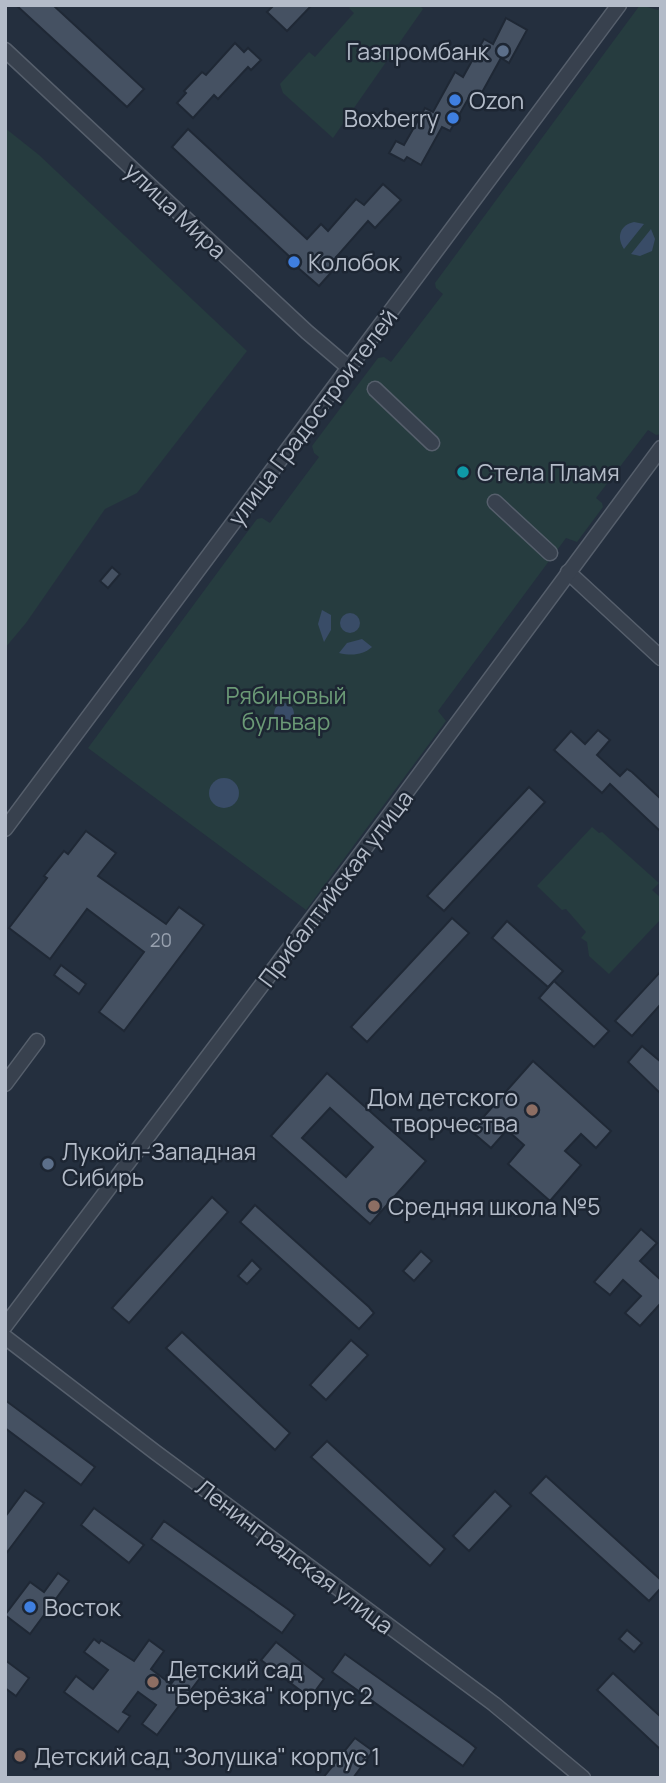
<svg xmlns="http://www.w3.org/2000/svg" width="666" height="1783" viewBox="0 0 666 1783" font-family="Manrope,sans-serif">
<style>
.green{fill:#263c3f}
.water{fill:#394c67}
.building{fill:#455162;stroke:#1f2835;stroke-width:2;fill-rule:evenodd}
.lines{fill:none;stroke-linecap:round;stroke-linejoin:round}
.minor-casing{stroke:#565f6c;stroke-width:17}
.minor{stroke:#38414e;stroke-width:14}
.service-dot{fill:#5c6f8a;stroke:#1d2633;stroke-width:2.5}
.shop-dot{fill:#3f7fe0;stroke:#1d2633;stroke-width:2.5}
.culture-dot{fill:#0f9aa8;stroke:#1d2633;stroke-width:2.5}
.education-dot{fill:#8d6e63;stroke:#1d2633;stroke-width:2.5}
.labels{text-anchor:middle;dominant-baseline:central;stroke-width:5;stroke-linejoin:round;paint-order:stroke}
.number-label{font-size:19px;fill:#98a1af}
.poi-label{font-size:23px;fill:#b4bcc9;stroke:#1d2633;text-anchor:start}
.street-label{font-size:23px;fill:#b4bcc9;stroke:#1d2633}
.park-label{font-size:23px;fill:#6b9a76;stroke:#1d2633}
</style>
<rect width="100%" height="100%" fill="#242f3e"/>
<g class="green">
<path d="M352,5H419L423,9L333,138L283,93L280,84L309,52L315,57L354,13L349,8Z"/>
<path d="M640,5L658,10L661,6V434L656,435L648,430L596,498L602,503L603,507L577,542L566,538L438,711L446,721L306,910L88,748L257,519L262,518L270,523L319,457L314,453L312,446L378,358L384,357L391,362L443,294L436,288L435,283Z"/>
<path d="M5,128L39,155L247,351L137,493L105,509L26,623L5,648Z"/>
<path d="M592,827L599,833L602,832L659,883L652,890L661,898V919L609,974L589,956L587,942L581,938L586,932L566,909L562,910L537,886Z"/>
</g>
<g class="water">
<path d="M634,222L644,224L624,249C616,237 620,225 634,222Z"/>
<path d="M651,229L655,239L652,251L640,256L631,254Z"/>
<path d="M322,610L331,615V630L324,642L318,624Z"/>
<circle cx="350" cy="623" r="10"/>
<path d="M362,639L372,647C363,655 352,656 339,653L347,643Z"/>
<circle cx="284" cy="713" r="10"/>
<circle cx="224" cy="793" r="15"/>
</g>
<g class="building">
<path d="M16,5H53L144,89L127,107Z"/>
<path d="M274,5H312L287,31L267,12Z"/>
<path d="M506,18L527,30L509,63L501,58L480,96L472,92L450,131L442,127L421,165L407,157L404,161L389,153L396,141L404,145L425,108L433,112L455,72L463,77L484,39L493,44Z"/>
<path d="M235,43L244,52L248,48L261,60L251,70L248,67L218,99L214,95L193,118L177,103L186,93L184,91L202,72L206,75Z"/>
<path d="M188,129L307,239L321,224L328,231L356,199L364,205L383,184L401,200L375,228L368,221L331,263L336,267L319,286L289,260L291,258L172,147Z"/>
<path d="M112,567L120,574L108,588L100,581Z"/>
<path d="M598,730L610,740L597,755L620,776L627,769L632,772L661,799V832L610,784L602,793L554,750L571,731L585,744Z"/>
<path d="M529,787L545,802L444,911L427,896Z"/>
<path d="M86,831L116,853L98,876L166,924L179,907L204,925L124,1031L99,1012L144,952L87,909L50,959L9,928L47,878L44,876L64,851L68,854Z"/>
<path d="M452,918L469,933L367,1042L351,1027Z"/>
<path d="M507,921L563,971L548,987L492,938Z"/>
<path d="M61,965L86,984L79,994L54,975Z"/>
<path d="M661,971V1004L632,1036L615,1021Z"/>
<path d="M554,981L609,1031L594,1047L539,998Z"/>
<path d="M642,1046L661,1062V1094L628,1062Z"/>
<path d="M533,1061L611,1131L596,1148L581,1134L565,1151L581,1165L550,1201L508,1164L524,1145L507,1130L491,1148L471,1131Z"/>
<path d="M327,1073L426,1161L370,1224L271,1136ZM330,1108L373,1147L346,1177L302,1138Z"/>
<path d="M212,1197L228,1212L129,1323L112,1308Z"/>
<path d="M255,1205L369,1307L374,1313L359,1329L240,1222Z"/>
<path d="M641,1229L657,1243L640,1261L661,1280V1303L640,1326L625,1313L641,1296L623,1280L610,1295L594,1282Z"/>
<path d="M421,1251L432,1261L414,1281L403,1271Z"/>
<path d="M252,1260L261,1269L247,1284L238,1276Z"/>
<path d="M182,1332L290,1433L275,1450L166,1348Z"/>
<path d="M351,1340L368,1355L326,1400L310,1385Z"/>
<path d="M5,1400L95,1467L81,1485L5,1428Z"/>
<path d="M327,1441L445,1549L430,1566L311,1457Z"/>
<path d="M546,1476L661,1580V1588L649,1601L530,1493Z"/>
<path d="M25,1490L44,1503L5,1555V1517Z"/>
<path d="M495,1491L511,1506L469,1551L453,1536Z"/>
<path d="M94,1508L144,1545L129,1563L81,1525Z"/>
<path d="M164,1521L289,1610L295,1615L282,1633L151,1539Z"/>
<path d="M58,1573L69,1581L30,1634L5,1615L30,1582L44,1592Z"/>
<path d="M627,1630L642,1643L634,1652L619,1639Z"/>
<path d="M94,1639L99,1643L101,1640L134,1661L149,1640L164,1651L151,1669L171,1684L184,1666L200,1678L157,1735L142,1724L156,1705L138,1692L123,1712L130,1716L118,1732L64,1692L76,1676L93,1689L108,1670L84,1652Z"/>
<path d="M276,1642L324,1679L310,1698L261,1660Z"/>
<path d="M345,1654L470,1743L476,1748L463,1766L332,1672Z"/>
<path d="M5,1660L29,1678L16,1696L5,1688Z"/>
<path d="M613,1673L661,1717V1750L597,1690Z"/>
<path d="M355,1738L373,1751L353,1778H323Z"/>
</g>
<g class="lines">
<defs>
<g id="minor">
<path d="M5,50L307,332L348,367"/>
<path d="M375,389L432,443"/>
<path d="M495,502L550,553"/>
<path d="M568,572L661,658"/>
<path d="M5,829L619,5"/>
<path d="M5,1084L37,1041"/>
<path d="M5,1326L365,848L661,448"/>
<path d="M5,1337L155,1452L494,1704L583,1778"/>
</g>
</defs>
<use href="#minor" class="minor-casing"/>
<use href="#minor" class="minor"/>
</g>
<g class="service-dot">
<circle cx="503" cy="51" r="7"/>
<circle cx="48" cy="1164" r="7"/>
</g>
<g class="shop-dot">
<circle cx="455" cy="100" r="7"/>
<circle cx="453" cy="118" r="7"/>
<circle cx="294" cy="262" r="7"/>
<circle cx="30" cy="1607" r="7"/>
</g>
<circle class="culture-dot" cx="463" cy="472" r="7"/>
<g class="education-dot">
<circle cx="532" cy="1110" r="7"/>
<circle cx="374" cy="1206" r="7"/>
<circle cx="153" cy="1682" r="7"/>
<circle cx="20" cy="1756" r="7"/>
</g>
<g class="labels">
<g class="number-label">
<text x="161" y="940">20</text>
</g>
<g class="poi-label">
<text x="489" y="51" text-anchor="end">Газпромбанк</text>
<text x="469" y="100">Ozon</text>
<text x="439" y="118" text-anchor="end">Boxberry</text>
<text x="308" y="262">Колобок</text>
<text x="477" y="472">Стела Пламя</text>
<text x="518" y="1097" text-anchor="end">Дом детского<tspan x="518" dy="26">творчества</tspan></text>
<text x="62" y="1151">Лукойл-Западная<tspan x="62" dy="26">Сибирь</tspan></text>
<text x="388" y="1206">Средняя школа №5</text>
<text x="44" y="1607">Восток</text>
<text x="167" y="1669">Детский сад<tspan x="167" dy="26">"Берёзка" корпус 2</tspan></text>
<text x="34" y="1756">Детский сад "Золушка" корпус 1</text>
</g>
<g class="street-label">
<text transform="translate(176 210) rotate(43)">улица Мира</text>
<text transform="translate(312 417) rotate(-53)">улица Градостроителей</text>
<text transform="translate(335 888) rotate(-53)">Прибалтийская улица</text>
<text transform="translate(295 1556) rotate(37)">Ленинградская улица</text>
</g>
<g class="park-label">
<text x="286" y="695">Рябиновый<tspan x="286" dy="26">бульвар</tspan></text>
</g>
</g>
<rect width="666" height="1783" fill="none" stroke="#b4bcc9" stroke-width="14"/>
</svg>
